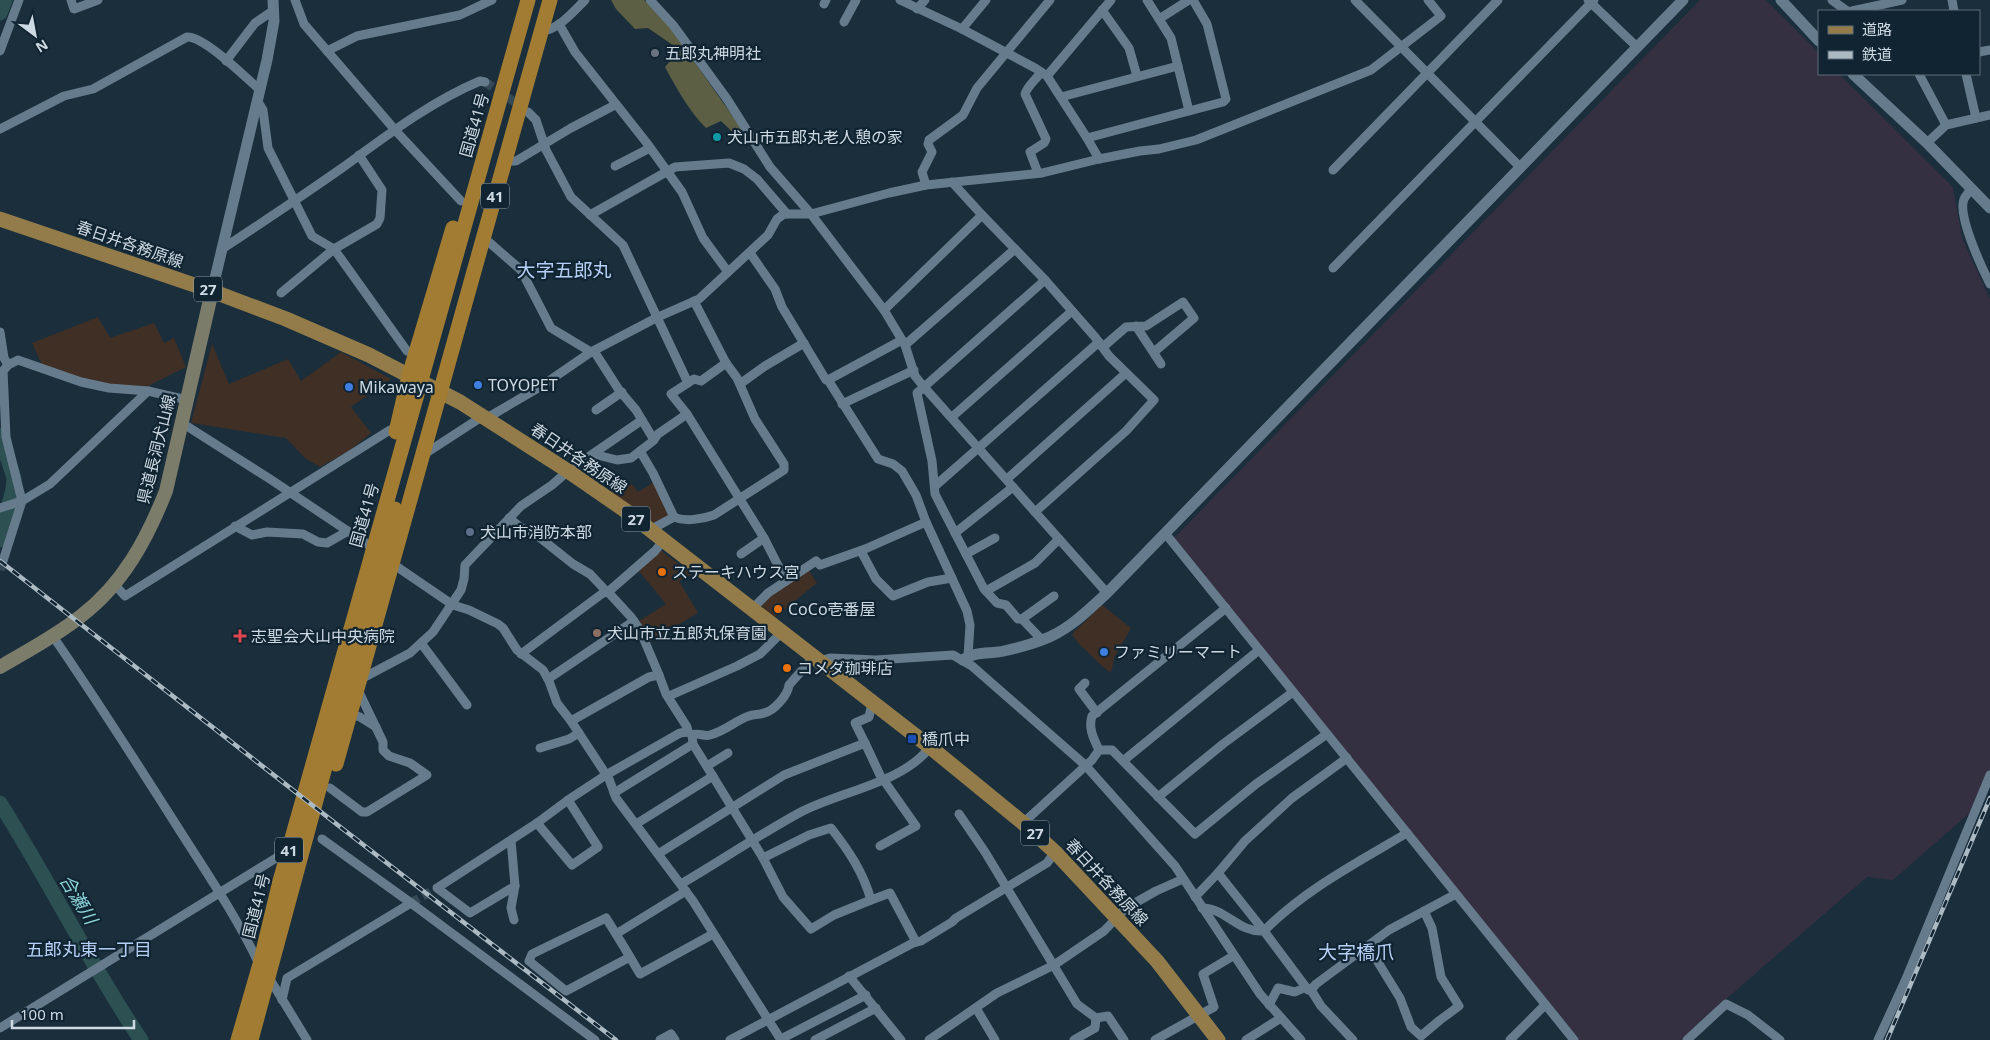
<svg xmlns="http://www.w3.org/2000/svg" width="1990" height="1040" viewBox="0 0 1990 1040" font-family="'Noto Sans','Noto Sans JP',sans-serif">
<style>
.commercial{fill:#402f25}
.industrial{fill:#343041}
.forest{fill:#5c5f43}
.lines{fill:none;stroke-linecap:round;stroke-linejoin:round}
.river{stroke:#2d5153;stroke-width:15}
.minor-tunnel{stroke:#354855;stroke-width:9;stroke-dasharray:9 4.5;stroke-linecap:butt}
.minor{stroke:#667c8d;stroke-width:9}
.tertiary{stroke:#667c8d;stroke-width:11}
.secondary{stroke:#7c7c6b;stroke-width:14}
.primary{stroke:#937c49;stroke-width:15}
.trunk{stroke:#a27c32;stroke-width:15}
.rail-casing{stroke:#acbac4;stroke-width:4.5}
.rail{stroke:#112432;stroke-width:2.5;stroke-dasharray:8;stroke-linecap:butt}
.worship-dot{fill:#6b7280;stroke:#112432;stroke-width:2}
.culture-dot{fill:#0f9aa8;stroke:#112432;stroke-width:2}
.shop-dot{fill:#3f7fe0;stroke:#112432;stroke-width:2}
.service-dot{fill:#5c6f8a;stroke:#112432;stroke-width:2}
.food-dot{fill:#e8710a;stroke:#112432;stroke-width:2}
.education-dot{fill:#8d6e63;stroke:#112432;stroke-width:2}
.health-dot{fill:#e0444e;stroke:#112432;stroke-width:2}
.transit-dot{fill:#1a4fb4;stroke:#112432;stroke-width:2}
.labels{text-anchor:middle;dominant-baseline:central;stroke-width:4.5;stroke-linejoin:round;paint-order:stroke}
.shield{fill:#112432;stroke:#95a3ae;stroke-width:1}
.shield-label{font-size:15px;font-weight:bold;fill:#cedae3}
.poi-label{font-size:16px;fill:#cedae3;stroke:#112432;text-anchor:start}
.street-label{font-size:16px;fill:#cedae3;stroke:#112432}
.water-label{font-size:18px;font-style:italic;fill:#8dd6da;stroke:#112432}
.neighbourhood-label{font-size:18px;fill:#b6cff5;stroke:#112432}
.quarter-label{font-size:19px;fill:#b6cff5;stroke:#112432}
</style>
<rect width="100%" height="100%" fill="#1a2e3c"/>
<g class="commercial">
<path d="M98,317L110,338L154,323L164,343L174,338L186,367L146,387L110,385L44,369L32,343Z"/>
<path d="M212,344L229,384L288,359L301,381L341,352L391,379L351,407L371,433L349,451L320,467L306,459L286,438L191,423Z"/>
<path d="M654,482L670,515L659,522L651,523L611,491L632,484L638,492Z"/>
<path d="M660,550L692,574L679,581L698,613L651,641L639,621L666,604L638,570Z"/>
<path d="M808,569L817,583L775,617L759,604Z"/>
<path d="M1102,605L1131,628L1114,658L1111,673L1102,666L1078,643L1072,634Z"/>
</g>
<path class="industrial" d="M1700,0H1766L1819,53V74H1839L1953,187L1962,238L1990,299V771L1972,811L1893,880L1867,877L1725,1000L1682,1040H1578L1174,538Z"/>
<path class="forest" d="M611,0H644L669,26L741,128L740,139L721,121L706,128C689,111 677,89 665,67L680,50L648,28L635,29L616,9Z"/>
<g class="lines">
<g class="river">
<path d="M0,13L5,0"/>
<path d="M0,435L14,478L13,489L0,540"/>
<path d="M0,803C49,881 90,964 141,1040"/>
</g>
<g class="minor-tunnel">
<path d="M485,82L522,107"/>
<path d="M0,570L3,561"/>
<path d="M411,903L437,888"/>
</g>
<g class="minor">
<path d="M71,0L74,9L98,0"/>
<path d="M295,0L304,24L395,130L461,201"/>
<path d="M650,0L673,25L727,99L770,167L811,214L884,310L905,345L915,376L924,387L917,393L932,461L935,494L955,533L1013,487"/>
<path d="M900,0L962,29L1035,68L1047,76L1087,138L1223,102L1226,99L1207,24L1193,0"/>
<path d="M1147,0L1171,38L1189,111"/>
<path d="M1355,0L1520,167"/>
<path d="M1588,0L1637,47"/>
<path d="M1832,0L1847,11"/>
<path d="M1952,0L1954,11"/>
<path d="M824,4L826,0"/>
<path d="M917,9L925,0"/>
<path d="M1102,10L1129,48L1137,76"/>
<path d="M1852,11L1902,0"/>
<path d="M1159,19L1189,0"/>
<path d="M844,22L856,0"/>
<path d="M559,24L575,52L646,142L682,192L703,238L728,272"/>
<path d="M962,29L986,0"/>
<path d="M542,31C558,30 574,11 585,0"/>
<path d="M0,51L19,0"/>
<path d="M327,51L357,36L460,15L492,0"/>
<path d="M1979,52L1990,50"/>
<path d="M226,61L255,23L274,10"/>
<path d="M1919,74L1946,125"/>
<path d="M1966,74L1976,118"/>
<path d="M1047,76L1111,0"/>
<path d="M1061,97L1178,66"/>
<path d="M257,100L263,110L268,148L312,236L334,249L407,351"/>
<path d="M528,112L536,120L546,150L571,197L623,245L688,383"/>
<path d="M0,129L64,96L93,89L187,37C204,36 246,78 260,90"/>
<path d="M1087,138L1099,159"/>
<path d="M1927,143L1946,125L1990,115"/>
<path d="M505,161H516L571,128L615,105"/>
<path d="M615,166L650,148"/>
<path d="M1333,170L1498,0"/>
<path d="M1038,173L1030,152L1044,143L1046,139L1025,94C1028,85 1036,80 1041,72"/>
<path d="M952,182L982,215"/>
<path d="M926,185L922,172L932,152L928,144L929,140L963,115L977,88L1050,0"/>
<path d="M1971,189C1969,192 1966,195 1964,199C1957,215 1982,268 1990,284"/>
<path d="M590,215L675,167L729,163L744,169L757,179L787,214"/>
<path d="M483,237L521,270L551,328L591,352"/>
<path d="M222,249C263,222 302,196 342,168C386,136 430,102 480,81L485,82"/>
<path d="M750,253L775,289L782,307L826,380H828L878,459L893,464L902,471L916,495L926,522L967,611L970,625L968,656"/>
<path d="M1333,268L1594,0"/>
<path d="M1045,280L924,387L1107,593"/>
<path d="M281,293L334,249L377,224L380,218L382,190L359,155"/>
<path d="M884,310L982,215L1045,280L1095,337L1109,356L1154,400L1126,431L1035,512"/>
<path d="M1136,326L1161,364"/>
<path d="M0,332L4,358L8,365"/>
<path d="M905,345L1015,249"/>
<path d="M1103,347L1126,327L1146,326L1183,302L1194,318L1154,352"/>
<path d="M594,351L619,390L636,410L654,440"/>
<path d="M726,363L701,381L694,379L671,394L687,414L764,538L786,581"/>
<path d="M828,380L902,340"/>
<path d="M740,384L765,366L804,343"/>
<path d="M842,404L914,370"/>
<path d="M596,410L622,392"/>
<path d="M952,417L1072,311"/>
<path d="M487,418L543,385L591,352L658,317L699,299L768,235L777,219L784,214H811L889,193L926,185L1042,173L1099,159L1140,151L1159,149L1196,140L1371,70L1441,16L1428,0"/>
<path d="M182,423L270,479L376,550"/>
<path d="M640,451L653,473L674,517"/>
<path d="M593,454L617,460L631,458L653,441L658,434L687,414"/>
<path d="M423,455L483,416"/>
<path d="M1007,479L1126,373"/>
<path d="M935,486L1099,342"/>
<path d="M0,508L22,501L50,484L148,391"/>
<path d="M509,518L520,527L539,537L573,564L590,574L607,592"/>
<path d="M235,526L252,535L267,532L303,534L318,542L327,543L348,531"/>
<path d="M650,530L674,517C685,522 703,519 714,515L784,470V464L755,419L737,378L726,363L694,301"/>
<path d="M955,533L984,589L997,603L1006,605L1018,619H1022L1042,640"/>
<path d="M1165,533L1574,1040"/>
<path d="M861,551L876,579L893,596L928,582L952,578"/>
<path d="M741,554L764,538"/>
<path d="M966,554L995,538"/>
<path d="M3,561L22,501L6,437L3,371L8,365L18,360L81,382L109,388L148,391L187,400"/>
<path d="M390,562L453,605L469,610L498,624L503,628L517,650L543,670L549,681L557,703L571,721L609,779L616,798L693,901L781,1040"/>
<path d="M115,585L125,596L390,430H397"/>
<path d="M986,591L1035,563L1059,539"/>
<path d="M751,610L768,593L816,561L820,565L865,549L926,522"/>
<path d="M1022,619L1054,596"/>
<path d="M52,635C95,697 135,760 175,823C204,869 236,915 259,964"/>
<path d="M421,643L467,705"/>
<path d="M521,654L603,593L608,592"/>
<path d="M818,661L830,658L876,660L953,655L972,666L1085,765L1175,866L1260,994L1301,1040"/>
<path d="M659,675L640,630L631,617L608,592L655,551L663,541"/>
<path d="M361,679L410,653L433,632L461,590L464,579L465,565L521,506L552,485L568,471L642,420"/>
<path d="M548,679L634,621"/>
<path d="M1085,683L1079,689L1097,713"/>
<path d="M669,696L737,666L760,654L781,633"/>
<path d="M351,714L360,717L376,727"/>
<path d="M571,721L649,677L659,675L666,694L687,727L688,732"/>
<path d="M692,735C698,732 704,737 710,735C726,731 736,720 749,716C753,714 759,715 764,713C774,711 788,695 789,685L813,658"/>
<path d="M865,743L855,723L869,717L872,703"/>
<path d="M540,748L569,739L579,733"/>
<path d="M1099,750H1112L1195,834L1256,784L1327,734"/>
<path d="M1099,750C1094,739 1088,729 1092,716L1226,608"/>
<path d="M1123,761L1259,650"/>
<path d="M707,766L728,753"/>
<path d="M330,788L362,812H367L427,775L410,763L389,756L383,750V742L358,690"/>
<path d="M614,793L693,744"/>
<path d="M1158,797L1223,744L1293,692"/>
<path d="M959,814L985,852L1077,1004L1096,1018L1108,1016L1124,1040"/>
<path d="M537,823L572,865L598,847L568,800"/>
<path d="M1023,823L1092,760L1099,750"/>
<path d="M636,824L713,776"/>
<path d="M322,839L411,903L595,1040"/>
<path d="M511,840L515,886L470,913L437,888L537,823L568,800L606,775L680,733L688,732L692,735L693,744L763,858L783,897L811,929L834,915L871,900"/>
<path d="M658,854L784,775L865,743L880,775L916,826L880,846"/>
<path d="M763,858L809,835L831,828C849,851 863,872 871,900L890,893L916,942"/>
<path d="M1218,873L1245,841L1292,798L1347,758"/>
<path d="M681,884C720,861 759,835 799,813C837,792 904,783 930,747"/>
<path d="M1195,897L1218,873L1264,931C1304,890 1358,862 1407,833"/>
<path d="M1202,908C1226,908 1238,933 1264,931L1308,990H1311L1316,984L1389,930L1456,894"/>
<path d="M514,920L511,908L515,886"/>
<path d="M616,934L686,891"/>
<path d="M1368,946L1400,998L1411,1027L1421,1036L1440,1020L1459,1006L1441,977L1432,928L1424,911"/>
<path d="M630,957L566,991L529,961L532,954L606,918C618,937 629,955 640,974L713,934"/>
<path d="M268,976L307,1040"/>
<path d="M849,976L901,1040"/>
<path d="M1311,990L1321,1006L1353,1040"/>
<path d="M282,1000L287,978L411,903"/>
<path d="M1269,1005L1278,988L1295,992L1306,987"/>
<path d="M976,1008L995,1040"/>
<path d="M0,1028L281,855"/>
<path d="M781,1039L866,995"/>
<path d="M660,1040L671,1034L675,1040"/>
<path d="M730,1040L913,943L921,941L952,922L956,918L1047,863L1055,852"/>
<path d="M815,1040L876,1008"/>
<path d="M929,1040L997,993L1054,965L1104,931L1126,908L1156,891L1183,879"/>
<path d="M1074,1040L1095,1028L1096,1018"/>
<path d="M1155,1040L1214,1007L1203,974L1233,956"/>
<path d="M1246,1040L1281,1018"/>
<path d="M1510,1040L1545,1005"/>
<path d="M1687,1040L1726,1004L1748,1015L1780,1040"/>
<path d="M1878,1040L1906,979L1990,775"/>
</g>
<g class="tertiary">
<path d="M1781,0L1819,41"/>
<path d="M1853,74L1927,143L1990,208"/>
<path d="M212,291L267,60L274,21L273,0"/>
<path d="M963,660C974,651 991,654 1004,651C1017,648 1030,645 1042,640C1068,631 1087,611 1107,593L1683,0"/>
</g>
<path class="secondary" d="M0,667C27,651 56,636 81,616C123,584 147,539 166,491L212,291"/>
<path class="primary" d="M0,219L212,291L286,319L369,355L460,402L568,471L626,511L930,747L1023,823L1055,852L1157,961L1218,1040"/>
<g class="trunk">
<path d="M396,432L409,376L453,228"/>
<path d="M336,764L550,0"/>
<path d="M238,1040L260,964L280,881L528,0"/>
<path d="M251,1040L395,509"/>
</g>
<defs>
<g id="rail">
<path d="M0,561L339,826L616,1040"/>
<path d="M1887,1040L1990,798"/>
</g>
</defs>
<use href="#rail" class="rail-casing"/>
<use href="#rail" class="rail"/>
</g>
<circle class="worship-dot" cx="655" cy="53" r="5"/>
<circle class="culture-dot" cx="717" cy="137" r="5"/>
<g class="shop-dot">
<circle cx="478" cy="385" r="5"/>
<circle cx="349" cy="387" r="5"/>
<circle cx="1104" cy="652" r="5"/>
</g>
<circle class="service-dot" cx="470" cy="532" r="5"/>
<g class="food-dot">
<circle cx="662" cy="572" r="5"/>
<circle cx="778" cy="609" r="5"/>
<circle cx="787" cy="668" r="5"/>
</g>
<circle class="education-dot" cx="597" cy="633" r="5"/>
<path class="health-dot" d="M237.5 628.5h5v5h5v5h-5v5h-5v-5h-5v-5h5z"/>
<rect class="transit-dot" x="907" y="734" width="10" height="10" rx="2.5"/>
<g class="labels">
<g class="shield">
<rect x="481" y="183.5" width="28" height="25" rx="4"/>
<rect x="194" y="276.5" width="28" height="25" rx="4"/>
<rect x="622" y="506.5" width="28" height="25" rx="4"/>
<rect x="1021" y="820.5" width="28" height="25" rx="4"/>
<rect x="275" y="837.5" width="28" height="25" rx="4"/>
</g>
<g class="shield-label">
<text x="495" y="196">41</text>
<text x="208" y="289">27</text>
<text x="636" y="519">27</text>
<text x="1035" y="833">27</text>
<text x="289" y="850">41</text>
</g>
<g class="poi-label">
<text x="665" y="53">五郎丸神明社</text>
<text x="727" y="137">犬山市五郎丸老人憩の家</text>
<text x="488" y="385">TOYOPET</text>
<text x="359" y="387">Mikawaya</text>
<text x="480" y="532">犬山市消防本部</text>
<text x="672" y="572">ステーキハウス宮</text>
<text x="788" y="609">CoCo壱番屋</text>
<text x="607" y="633">犬山市立五郎丸保育園</text>
<text x="251" y="636">志聖会犬山中央病院</text>
<text x="1114" y="652">ファミリーマート</text>
<text x="797" y="668">コメダ珈琲店</text>
<text x="922" y="739">橋爪中</text>
</g>
<g class="street-label">
<text transform="translate(474 125) rotate(-74)">国道41号</text>
<text transform="translate(130 244) rotate(19)">春日井各務原線</text>
<text transform="translate(156 449) rotate(-76)">県道長洞犬山線</text>
<text transform="translate(579 458) rotate(34)">春日井各務原線</text>
<text transform="translate(364 515) rotate(-74)">国道41号</text>
<text transform="translate(1107 882) rotate(47)">春日井各務原線</text>
<text transform="translate(256 906) rotate(-76)">国道41号</text>
</g>
<g class="water-label">
<text transform="translate(79 899) rotate(59)">合瀬川</text>
</g>
<g class="neighbourhood-label">
<text x="89" y="949">五郎丸東一丁目</text>
</g>
<g class="quarter-label">
<text x="564" y="270">大字五郎丸</text>
<text x="1356" y="952">大字橋爪</text>
</g>
</g>
<rect x="1818" y="10" width="162" height="65" fill="#112432" stroke="#5d6d79"/>
<rect x="1828" y="26" width="25" height="8" fill="#937c49" stroke="#5d6d79"/>
<text x="1862" y="35" font-size="15" fill="#cedae3">道路</text>
<rect x="1828" y="51" width="25" height="8" fill="#acbac4" stroke="#5d6d79"/>
<text x="1862" y="60" font-size="15" fill="#cedae3">鉄道</text>
<g transform="translate(35 35) rotate(148)" stroke="#112432" stroke-width="4" paint-order="stroke">
<path d="M0-4L9 19L0 12L-9 19Z" fill="#cedae3"/>
<text y="-8" font-size="14" font-weight="bold" text-anchor="middle" fill="#cedae3">N</text>
</g>
<path d="M12 1020v8h122v-8" fill="none" stroke="#cedae3" stroke-width="2.5"/>
<text x="20" y="1020" font-size="15" fill="#cedae3" stroke="#112432" stroke-width="4" paint-order="stroke">100 m</text>
</svg>
